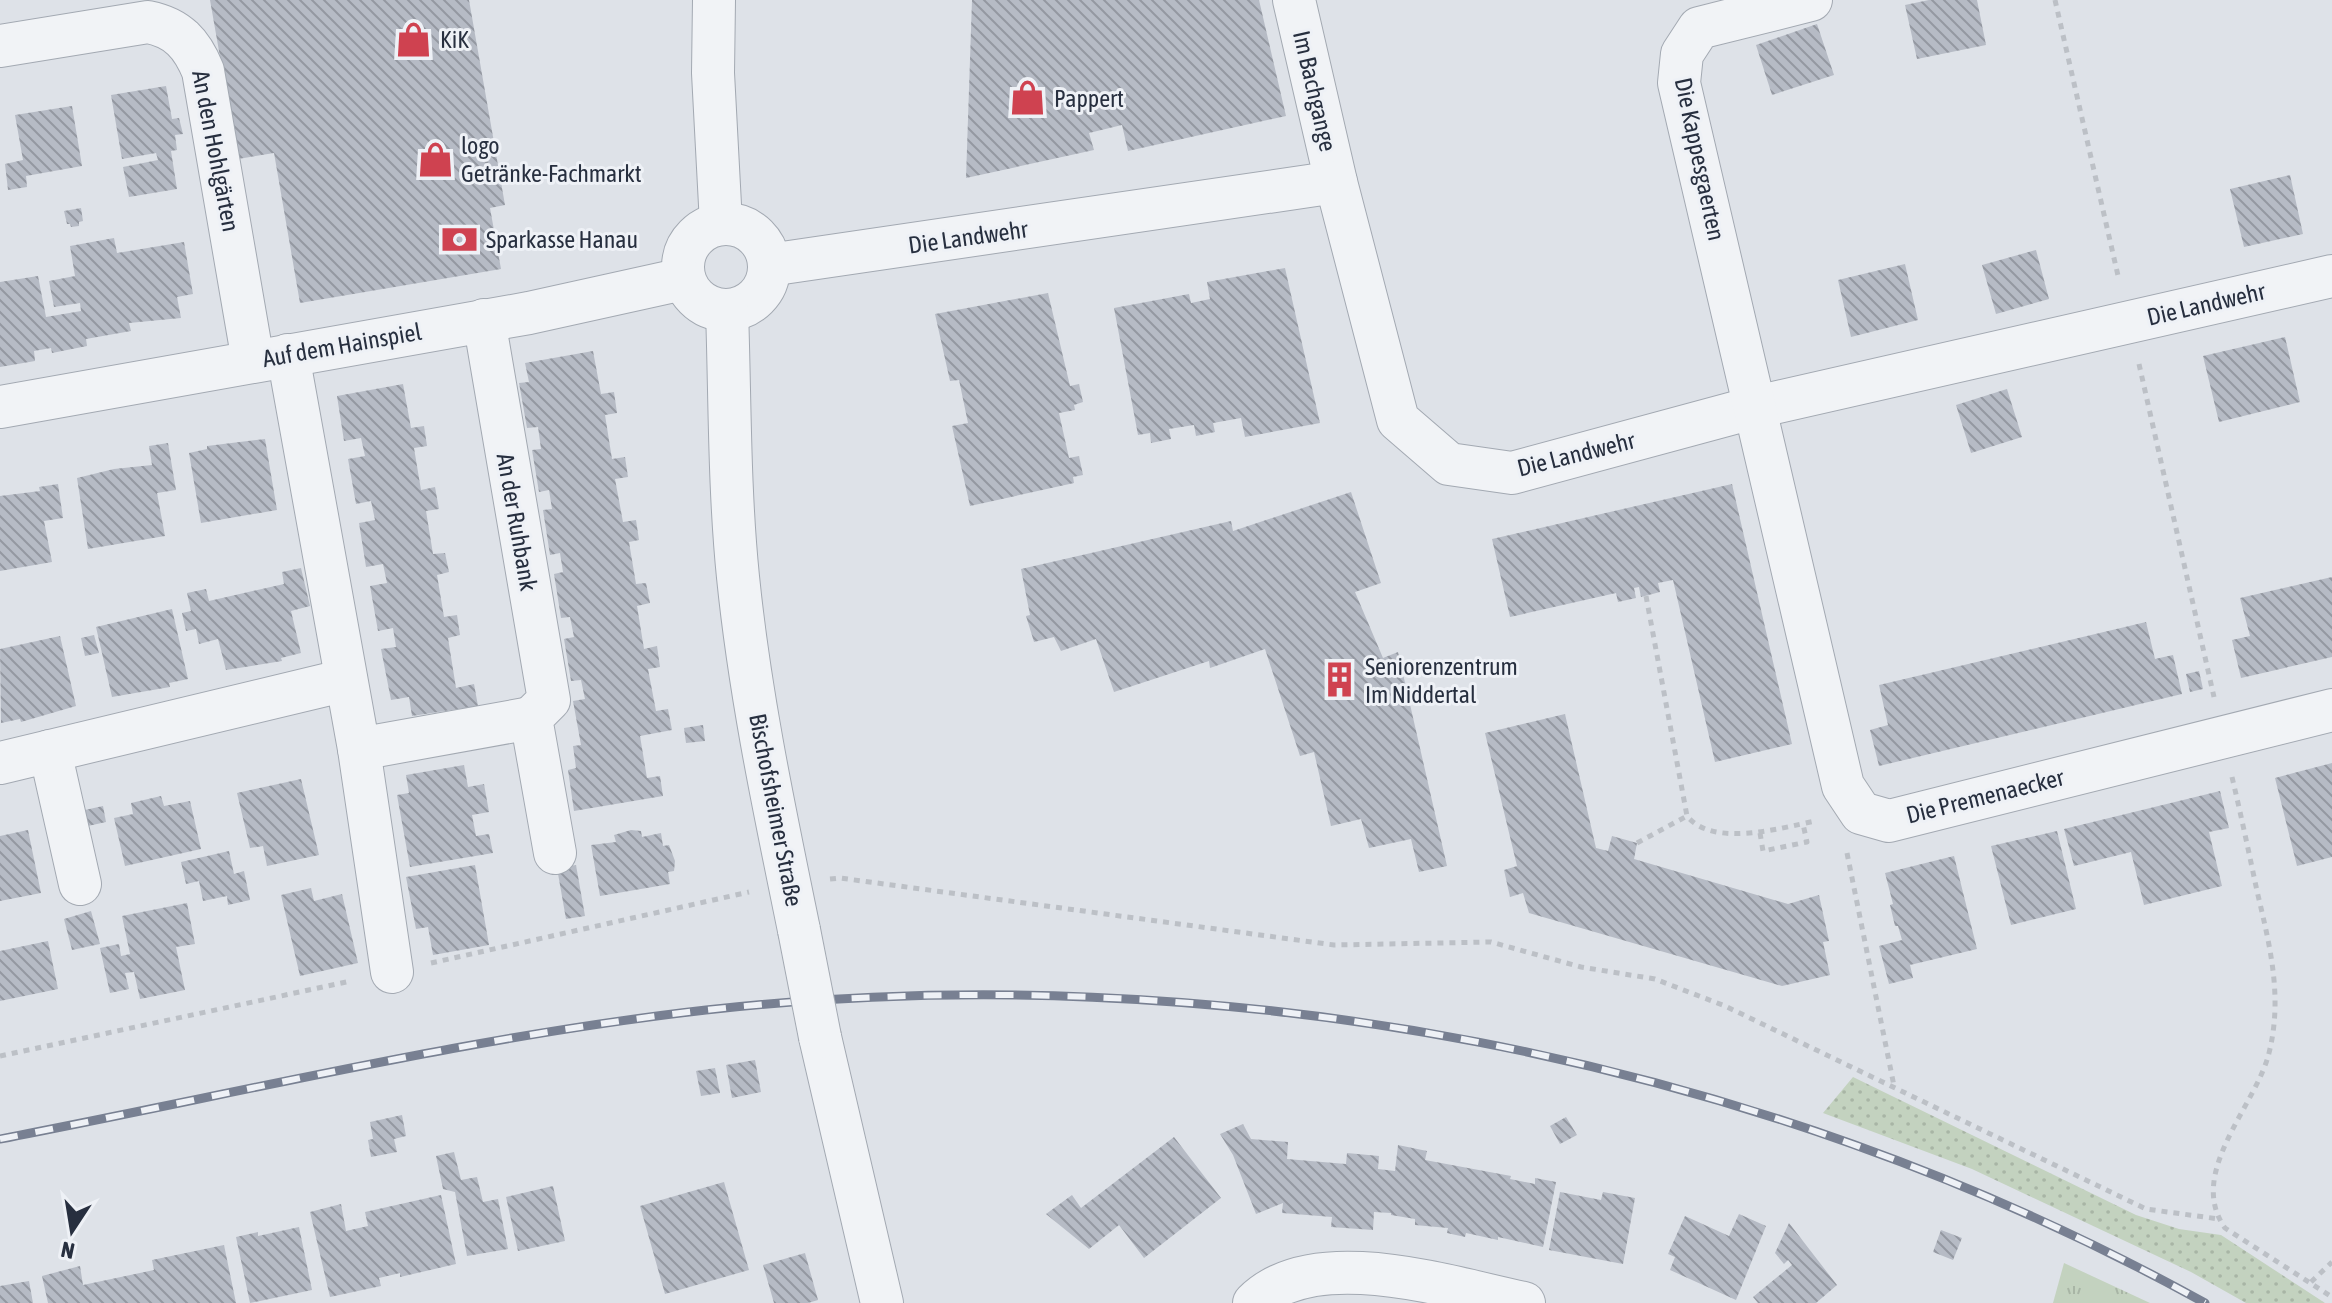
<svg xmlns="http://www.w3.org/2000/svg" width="2332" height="1303" viewBox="0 0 2332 1303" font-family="'Asap Condensed',sans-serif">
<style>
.grass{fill:url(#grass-dots)}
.park{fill:url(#park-tufts)}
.building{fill:url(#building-back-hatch)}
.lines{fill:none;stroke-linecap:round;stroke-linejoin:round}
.street-casing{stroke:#a3a9b2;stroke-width:44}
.path{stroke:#bcc0c6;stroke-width:5;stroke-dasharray:6 6;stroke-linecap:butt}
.street{stroke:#f1f3f6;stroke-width:42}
.rail-casing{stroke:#788092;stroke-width:9}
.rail{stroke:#eef1f6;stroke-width:6;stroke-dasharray:18;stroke-linecap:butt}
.street-bridge-casing{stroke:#a3a9b2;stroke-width:44;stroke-linecap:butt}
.street-bridge{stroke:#f1f3f6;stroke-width:42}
.labels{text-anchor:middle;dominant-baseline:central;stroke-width:6;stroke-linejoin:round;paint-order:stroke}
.poi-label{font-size:24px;fill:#272f3f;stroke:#eef1f6;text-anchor:start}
.street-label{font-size:24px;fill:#272f3f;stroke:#eef1f6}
</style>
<defs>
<pattern id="grass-dots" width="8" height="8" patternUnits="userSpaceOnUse" patternTransform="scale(2)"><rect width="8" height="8" fill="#c3d2bf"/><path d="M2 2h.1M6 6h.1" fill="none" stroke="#a8b5a5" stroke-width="1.8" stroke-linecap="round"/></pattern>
<pattern id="park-tufts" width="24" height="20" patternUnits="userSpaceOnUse" patternTransform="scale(2)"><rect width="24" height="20" fill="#c3d2bf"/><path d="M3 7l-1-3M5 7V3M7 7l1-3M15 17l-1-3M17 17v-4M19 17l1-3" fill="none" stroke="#a8b5a5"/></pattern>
<pattern id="building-back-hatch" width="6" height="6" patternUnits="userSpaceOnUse" patternTransform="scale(2)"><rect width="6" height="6" fill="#b6bbc5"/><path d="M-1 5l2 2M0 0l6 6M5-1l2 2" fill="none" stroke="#9498a1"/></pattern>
</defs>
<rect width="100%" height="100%" fill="#dee2e8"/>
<path class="grass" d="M1853,1077L2136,1215L2179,1229L2221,1235L2325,1303H2246L2191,1272L1972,1169L1823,1113Z"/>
<path class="park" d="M2064,1263L2150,1303H2053Z"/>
<g class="building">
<path d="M210,0H469L505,205L490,208L501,269L300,303L274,153L238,159Z"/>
<path d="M972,0H1259L1286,116L1128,151L1122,125L1089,133L1094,150L966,178Z"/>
<path d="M1929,0H1977L1986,45L1917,59L1905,5Z"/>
<path d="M1817,24L1834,75L1772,95L1756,45Z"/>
<path d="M166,86L172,119L179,118L183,134L175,135L177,150L171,151L177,189L129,197L123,167L158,160L156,153L122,159L111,95Z"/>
<path d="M72,106L82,166L26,176L27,187L8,190L5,164L23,160L15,115Z"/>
<path d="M2290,175L2303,234L2244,247L2230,189Z"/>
<path d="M81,208L83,221L79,222V226L71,227L70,224H67L64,211Z"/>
<path d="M114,238L117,253L184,242L193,294L177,297L181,318L129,323L131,331L86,339L87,346L52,353L51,348L34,351L35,361L0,367V282L38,276L46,317L81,311L80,303L54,307L49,281L75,276L70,246Z"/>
<path d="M2036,250L2049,299L1996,314L1982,265Z"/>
<path d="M1905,264L1918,320L1851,337L1838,280Z"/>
<path d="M1285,268L1320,423L1245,437L1241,418L1213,423L1215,432L1196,436L1194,425L1169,429L1171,439L1151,443L1150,433L1138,435L1114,308L1189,294L1191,303L1210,299L1207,282Z"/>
<path d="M1048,293L1070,386L1079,384L1083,402L1074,405L1075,410L1059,413L1069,458L1079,456L1083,475L1073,477L1074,483L970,506L952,426L968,423L959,380L950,381L935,314Z"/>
<path d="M2285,337L2300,402L2219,422L2203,356Z"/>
<path d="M593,351L601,394L614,392L617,413L605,415L612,459L625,457L628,477L615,479L623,522L636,520L639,540L629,542L636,584L646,583L650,603L637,606L644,649L657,646L660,667L648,669L656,711L668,709L672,730L640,736L647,778L660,776L663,796L574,811L568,770L576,768L573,746L581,745L573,701L585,699L581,680L571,681L564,639L574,637L570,617L561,618L554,574L563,572L560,553L550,555L543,510L552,509L549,490L539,492L532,450L541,449L538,427L527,428L519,383L529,382L525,363Z"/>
<path d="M403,384L411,428L424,426L427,446L414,448L421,490L435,487L439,509L426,511L433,554L445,553L449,572L437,575L444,617L457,615L460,635L448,638L456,688L474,684L478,706L412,716L409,697L391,700L381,649L396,647L393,628L378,631L370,586L387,583L383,564L366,567L359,523L375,520L371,501L356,504L348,459L365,456L361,438L344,441L337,396Z"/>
<path d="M2007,389L2022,437L1971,453L1956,405Z"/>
<path d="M265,439L277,510L201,523L189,453L207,449V446Z"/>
<path d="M168,443L176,490L157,493L165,536L88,549L77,478L114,469L152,465L149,446Z"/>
<path d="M58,484L63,518L44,521L52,562L0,571V496L40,491L39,487Z"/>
<path d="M1732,484L1792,744L1715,762L1673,580L1658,583L1660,592L1641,597L1639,587L1634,588L1636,598L1618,602L1616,593L1510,617L1492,539Z"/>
<path d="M1351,492L1381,583L1355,592L1383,658L1398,652L1447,866L1419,872L1411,839L1369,848L1361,819L1331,826L1314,752L1300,756L1265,649L1210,668L1209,661L1114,692L1096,639L1061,651L1054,637L1034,642L1026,616L1030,615L1021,569L1231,521L1233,531Z"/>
<path d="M301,568L310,606L291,611L301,653L281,658L282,661L226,670L218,639L199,644L196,629L186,631L182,613L191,611L187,593L206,589L209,601L284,584L282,572Z"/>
<path d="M2332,577V657L2241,678L2232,640L2250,636L2240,598Z"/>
<path d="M172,609L188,679L169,683L170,687L112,697L96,627Z"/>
<path d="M2146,622L2155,659L2173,655L2182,694L1879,766L1870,730L1888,725L1879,685Z"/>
<path d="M94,635L99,653L85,656L81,638Z"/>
<path d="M60,636L76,706L21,722L20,719L1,723L0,649Z"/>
<path d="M2199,671L2203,689L2190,692L2186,674Z"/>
<path d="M1565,714L1596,848L1608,851L1612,836L1637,843L1634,859L1788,904L1819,895L1829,941L1823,942L1830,975L1782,986L1529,913L1523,893L1510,897L1504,870L1517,866L1485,733Z"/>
<path d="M703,725L705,741L686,743L684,728Z"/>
<path d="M2332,763V857L2297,866L2275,778Z"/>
<path d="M464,765L468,787L484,784L489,812L472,815L476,836L489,834L493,853L410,867L397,795L409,793L406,775Z"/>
<path d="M301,779L319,855L267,866L263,846L250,848L237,793Z"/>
<path d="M2220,791L2229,828L2209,832L2222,886L2144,905L2131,852L2074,866L2064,829Z"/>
<path d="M161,796L164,806L190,801L201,849L125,866L114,818L133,814L131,803Z"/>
<path d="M103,806L106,822L88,826L85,810Z"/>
<path d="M28,830L41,893L0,901V836Z"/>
<path d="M631,830L641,831L642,837L661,833L663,846L669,845L675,861L674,871L668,872L670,884L600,896L591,845L616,842L614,835Z"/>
<path d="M2057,831L2076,909L2011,925L1991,846Z"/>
<path d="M229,851L234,874L244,871L250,900L228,905L227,896L203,901L199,881L186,884L181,862Z"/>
<path d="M1954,856L1977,949L1910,965L1913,978L1889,984L1879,946L1902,940L1898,926H1895L1890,905L1893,904L1885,873Z"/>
<path d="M475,865L489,945L433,955L428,927L416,929L406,877Z"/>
<path d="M576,865L585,916L566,919L557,868Z"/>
<path d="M311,888L314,901L342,894L358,963L300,976L281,895Z"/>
<path d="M187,903L195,944L176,947L185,990L140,999L134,972L125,973L129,989L110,993L100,948L119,944L121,956L130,954L122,916Z"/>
<path d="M91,911L100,944L72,950L64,919Z"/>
<path d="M48,941L58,989L0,1001V951Z"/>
<path d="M755,1060L761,1092L732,1098L726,1065Z"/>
<path d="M715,1068L720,1093L701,1096L696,1071Z"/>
<path d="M402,1115L406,1136L394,1139L397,1152L371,1157L368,1140L373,1139L370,1122Z"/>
<path d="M1566,1117L1577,1135L1560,1144L1550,1126Z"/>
<path d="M1243,1124L1251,1139L1288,1142L1287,1159L1346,1164L1347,1153L1379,1156L1378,1169L1395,1171L1398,1145L1427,1151L1425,1160L1511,1176L1510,1179L1535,1184V1178L1556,1182L1543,1247L1498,1237V1240L1466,1233L1465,1237L1447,1233L1448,1228L1415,1225V1219L1391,1215V1213L1374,1212L1373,1230L1331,1227L1332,1217L1282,1213L1283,1203L1256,1214L1233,1155L1220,1134Z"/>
<path d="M1174,1137L1221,1198L1144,1258L1119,1225L1089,1249L1046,1214L1072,1195L1081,1208Z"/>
<path d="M454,1152L461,1180L477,1177L483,1202L498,1199L508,1249L467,1256L455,1192L443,1189L436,1156Z"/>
<path d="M724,1182L749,1270L665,1294L640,1206Z"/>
<path d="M553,1186L565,1241L518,1251L506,1197Z"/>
<path d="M1560,1192L1601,1200L1603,1192L1635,1198L1623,1264L1549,1250Z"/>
<path d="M441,1195L456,1264L400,1277V1273L379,1278L381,1286L330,1297L310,1212L341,1204L346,1231L368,1226L365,1212Z"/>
<path d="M1739,1214L1766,1226L1736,1300L1670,1270L1675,1257L1668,1254L1685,1216L1729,1236Z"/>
<path d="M1789,1223L1837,1285L1816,1303H1758L1753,1297L1792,1265L1788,1260L1784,1264L1775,1253Z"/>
<path d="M299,1227L312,1290L250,1303L236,1237L258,1232V1236Z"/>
<path d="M1941,1230L1962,1238L1953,1260L1933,1252Z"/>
<path d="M224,1245L236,1303H48L42,1276L80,1266L83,1285L154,1270L152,1260Z"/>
<path d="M805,1253L818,1300L808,1303H774L763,1265Z"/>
<path d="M29,1281L33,1303H0V1286Z"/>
</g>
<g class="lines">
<defs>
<g id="street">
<path d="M714,0L713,73L721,224"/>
<path d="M1294,0L1336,182L1398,420L1449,464L1512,473L1756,407L2332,276"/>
<path d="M1811,0L1699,28L1682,54L1679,83L1843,786L1861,813L1889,821L2332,710"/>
<path d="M0,46L148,22C178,28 192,44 203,71L253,361"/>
<circle cx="726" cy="267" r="43"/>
<path d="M769,265L1336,182"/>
<path d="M727,310C730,399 729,488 738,577C750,696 775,813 799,930"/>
<path d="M484,320L549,700L531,718L555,853"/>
<path d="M288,355L359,749L392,972"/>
<path d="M0,407L529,313L683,279"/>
<path d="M359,749L531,718"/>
<path d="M50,751L80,884"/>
<path d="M0,763L346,680"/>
<path d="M820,1037L882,1303"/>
<path d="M1254,1303C1314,1243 1451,1288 1524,1303"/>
</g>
</defs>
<use href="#street" class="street-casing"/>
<g class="path">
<path d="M2055,0L2119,280"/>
<path d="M2139,364L2214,697"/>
<path d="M1646,596L1687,816C1713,848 1781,828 1815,821"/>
<path d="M2232,777C2241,815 2249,853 2257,891C2270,946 2283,997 2269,1053C2256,1106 2186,1173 2225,1228L2332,1297"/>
<path d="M1760,833L1763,851L1807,842L1803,824"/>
<path d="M1637,843L1687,816"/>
<path d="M1847,853L1894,1086"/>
<path d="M830,879L840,878L1334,945L1491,942L1581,967L1655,979L1725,1006L2146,1209L2219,1219"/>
<path d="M431,963L749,892"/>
<path d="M0,1056L351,981"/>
<path d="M2311,1282L2332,1262"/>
</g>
<use href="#street" class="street"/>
<defs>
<path id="rail" d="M0,1139C235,1094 468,1037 706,1010C1216,954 1756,1054 2205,1303"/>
</defs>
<use href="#rail" class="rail-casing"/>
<use href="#rail" class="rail"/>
<defs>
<path id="street-bridge" d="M799,930L820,1037"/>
</defs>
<use href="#street-bridge" class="street-bridge-casing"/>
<use href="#street-bridge" class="street-bridge"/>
</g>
<defs>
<symbol id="shop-bare" viewBox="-9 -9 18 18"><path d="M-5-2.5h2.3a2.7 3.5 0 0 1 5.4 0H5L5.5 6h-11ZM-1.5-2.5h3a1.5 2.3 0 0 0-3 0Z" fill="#cf4250" stroke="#eef1f6" stroke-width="2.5" paint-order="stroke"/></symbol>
<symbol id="bank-bare" viewBox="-9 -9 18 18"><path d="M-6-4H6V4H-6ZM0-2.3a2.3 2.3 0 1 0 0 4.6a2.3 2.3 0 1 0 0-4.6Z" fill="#cf4250" stroke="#eef1f6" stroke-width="2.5" paint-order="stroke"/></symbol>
<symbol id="building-bare" viewBox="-9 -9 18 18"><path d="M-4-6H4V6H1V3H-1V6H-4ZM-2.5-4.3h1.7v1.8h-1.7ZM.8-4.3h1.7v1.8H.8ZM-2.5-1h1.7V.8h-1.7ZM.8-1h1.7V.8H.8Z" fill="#cf4250" stroke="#eef1f6" stroke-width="2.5" paint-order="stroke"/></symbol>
</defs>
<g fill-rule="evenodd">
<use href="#shop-bare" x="388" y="14" width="51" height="51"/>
<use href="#shop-bare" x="1002" y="72" width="51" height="51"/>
<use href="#shop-bare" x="410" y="134" width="51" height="51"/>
<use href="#bank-bare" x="434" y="214" width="51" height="51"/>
<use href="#building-bare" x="1314" y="654" width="51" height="51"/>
</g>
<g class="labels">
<g class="poi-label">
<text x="440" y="39">KiK</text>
<text x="1054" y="98">Pappert</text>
<text x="461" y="145">logo<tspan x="461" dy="28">Getränke-Fachmarkt</tspan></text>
<text x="486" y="239">Sparkasse Hanau</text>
<text x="1365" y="666">Seniorenzentrum<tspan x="1365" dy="28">Im Niddertal</tspan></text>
</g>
<g class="street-label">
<text transform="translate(1315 91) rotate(77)">Im Bachgange</text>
<text transform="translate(216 151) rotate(79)">An den Hohlgärten</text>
<text transform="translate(1700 159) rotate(78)">Die Kappesgaerten</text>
<text transform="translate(968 237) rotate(-8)">Die Landwehr</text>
<text transform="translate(2206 304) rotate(-13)">Die Landwehr</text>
<text transform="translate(342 345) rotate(-10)">Auf dem Hainspiel</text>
<text transform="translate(1576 454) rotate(-14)">Die Landwehr</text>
<text transform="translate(517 522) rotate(80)">An der Ruhbank</text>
<text transform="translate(1985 796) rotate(-14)">Die Premenaecker</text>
<text transform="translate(776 810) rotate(79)">Bischofsheimer Straße</text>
</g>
</g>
<g transform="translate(72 1231) rotate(192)" stroke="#eef1f6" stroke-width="6" paint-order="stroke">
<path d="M0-6L14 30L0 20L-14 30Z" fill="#272f3f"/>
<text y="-12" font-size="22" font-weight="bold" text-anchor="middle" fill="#272f3f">N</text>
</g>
</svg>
